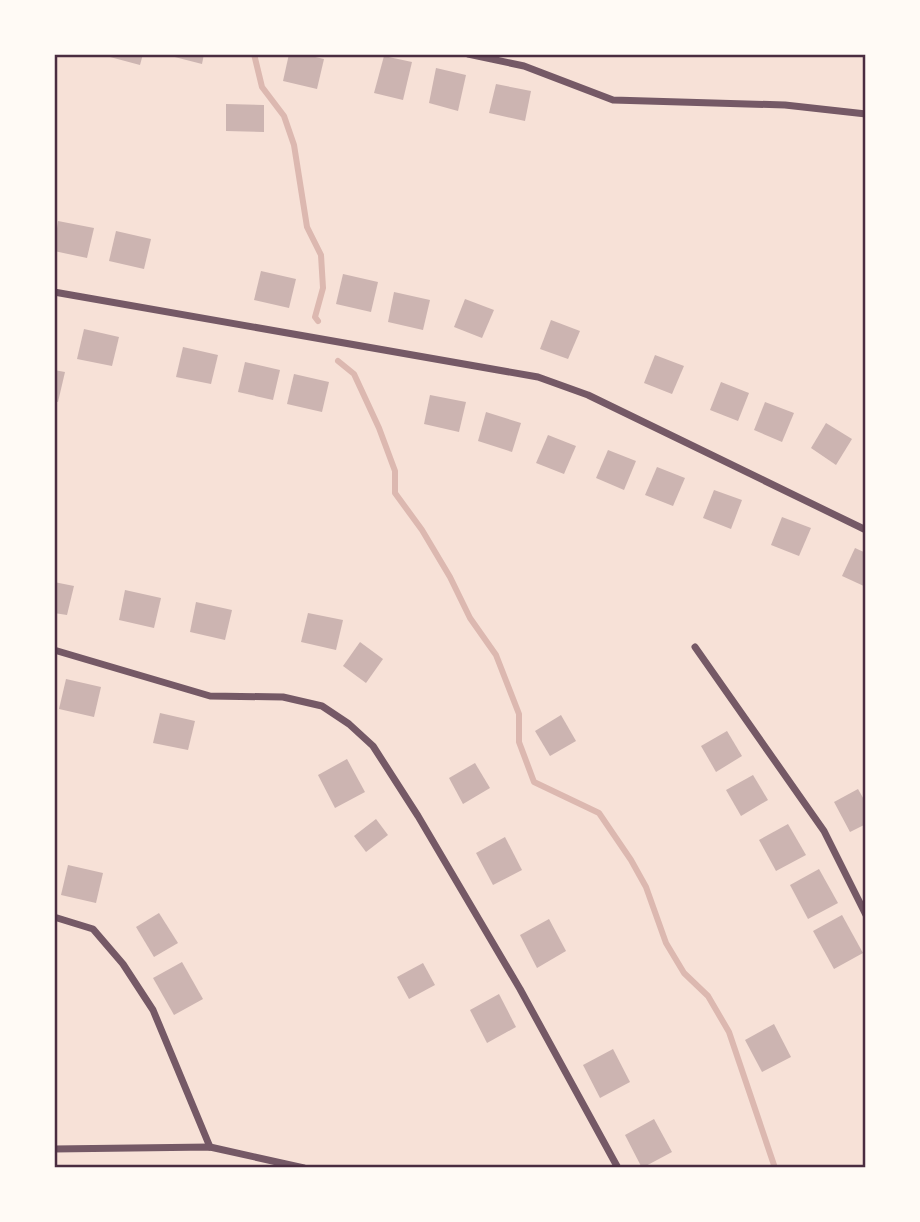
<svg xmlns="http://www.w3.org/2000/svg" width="920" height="1222" viewBox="0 0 920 1222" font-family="Overpass,sans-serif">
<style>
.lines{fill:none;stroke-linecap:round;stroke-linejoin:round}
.stream{stroke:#dcb8b0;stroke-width:6}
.building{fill:#ccb4b1}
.minor{stroke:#755966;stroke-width:7}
.neatline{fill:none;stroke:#4a2c40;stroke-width:2.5}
</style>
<rect width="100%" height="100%" fill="#f7e1d7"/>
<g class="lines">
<g class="stream">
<path d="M254,54L262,87L284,116L294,145L307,227L321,255L323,288L315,317L318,321"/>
<path d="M338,361L354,374L379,428L395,471V493L422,530L450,577L470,618L496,655L519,714V742L534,782L599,813L631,860L646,887L666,943L684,973L708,996L729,1032L775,1168"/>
</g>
</g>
<g class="building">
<path d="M111,54H143L140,65L110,57Z"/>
<path d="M163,54H204L202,64Z"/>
<path d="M289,54H302L324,59L317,89L283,81Z"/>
<path d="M384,56L412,62L403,100L374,93Z"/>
<path d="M436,68L466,75L458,111L429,103Z"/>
<path d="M496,84L531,91L525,121L489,113Z"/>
<path d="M226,104L264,105V132L226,131Z"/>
<path d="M58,221L94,228L87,258L54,251Z"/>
<path d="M116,231L151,239L144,269L109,261Z"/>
<path d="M261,271L296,279L289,308L254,300Z"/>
<path d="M343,274L378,282L371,312L336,304Z"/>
<path d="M394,292L430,300L423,330L388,322Z"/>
<path d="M465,299L494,310L482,338L454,327Z"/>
<path d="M551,320L580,331L568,359L540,349Z"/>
<path d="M84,329L119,337L112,366L77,359Z"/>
<path d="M183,347L218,355L211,384L176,377Z"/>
<path d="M655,355L684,366L672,394L644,383Z"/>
<path d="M245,362L280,370L273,400L238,392Z"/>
<path d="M54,370L65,372L58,402L54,401Z"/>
<path d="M294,374L329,382L322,412L287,404Z"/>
<path d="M721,382L749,393L738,421L710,410Z"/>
<path d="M430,395L466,402L459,432L424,424Z"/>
<path d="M765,402L794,413L782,442L754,430Z"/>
<path d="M486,412L521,423L512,452L478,441Z"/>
<path d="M826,423L852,439L836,465L811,448Z"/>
<path d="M548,435L576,446L564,474L536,463Z"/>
<path d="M608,450L636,461L624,490L596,478Z"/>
<path d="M657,467L685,478L673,506L645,495Z"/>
<path d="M714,490L742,500L731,529L703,518Z"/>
<path d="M782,517L811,528L799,556L771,545Z"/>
<path d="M855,548L866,553V587L842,576Z"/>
<path d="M54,582L74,586L67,615L54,613Z"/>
<path d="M125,590L161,598L154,628L119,620Z"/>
<path d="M196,602L232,610L225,640L190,632Z"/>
<path d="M308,613L343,620L336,650L301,642Z"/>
<path d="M360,642L383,659L366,683L343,666Z"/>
<path d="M66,679L101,687L94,717L59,709Z"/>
<path d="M160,713L195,721L188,750L153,743Z"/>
<path d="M561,715L576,741L550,756L535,731Z"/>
<path d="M727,731L742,756L716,772L701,746Z"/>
<path d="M347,759L365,792L335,808L318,775Z"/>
<path d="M475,763L490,788L463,804L449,778Z"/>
<path d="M753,775L768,800L741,816L726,790Z"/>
<path d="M858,789L866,803V824L850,832L834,802Z"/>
<path d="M376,819L388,835L366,852L354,836Z"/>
<path d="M788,824L806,855L776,871L759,840Z"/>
<path d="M505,837L522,870L493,885L476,853Z"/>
<path d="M68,865L103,873L96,903L61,895Z"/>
<path d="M819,869L838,903L808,919L790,885Z"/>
<path d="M159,913L178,943L154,957L136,927Z"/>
<path d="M842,915L863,953L834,969L813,931Z"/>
<path d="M549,919L566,951L537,968L520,935Z"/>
<path d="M182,962L203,999L174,1015L153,978Z"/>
<path d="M423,963L435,985L409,999L397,977Z"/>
<path d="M499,994L516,1027L487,1043L470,1010Z"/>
<path d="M774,1024L791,1057L762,1072L745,1040Z"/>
<path d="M613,1049L630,1082L600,1098L583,1065Z"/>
<path d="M654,1119L672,1152L642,1168L625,1135Z"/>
</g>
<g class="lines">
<g class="minor">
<path d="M468,54L524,66L613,100L785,105L866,114"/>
<path d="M54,292L538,377L588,395L866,530"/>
<path d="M695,647L824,831L866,915"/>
<path d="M54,650L210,696L283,697L322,706L349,724L373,746L418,816L520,989L618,1168"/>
<path d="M54,917L93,929L123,964L153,1010L210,1147"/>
<path d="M54,1149L210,1147L304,1168"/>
</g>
</g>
<rect width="920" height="1222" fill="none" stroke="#fffaf5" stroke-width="112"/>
<rect x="56" y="56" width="808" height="1110" class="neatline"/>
</svg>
